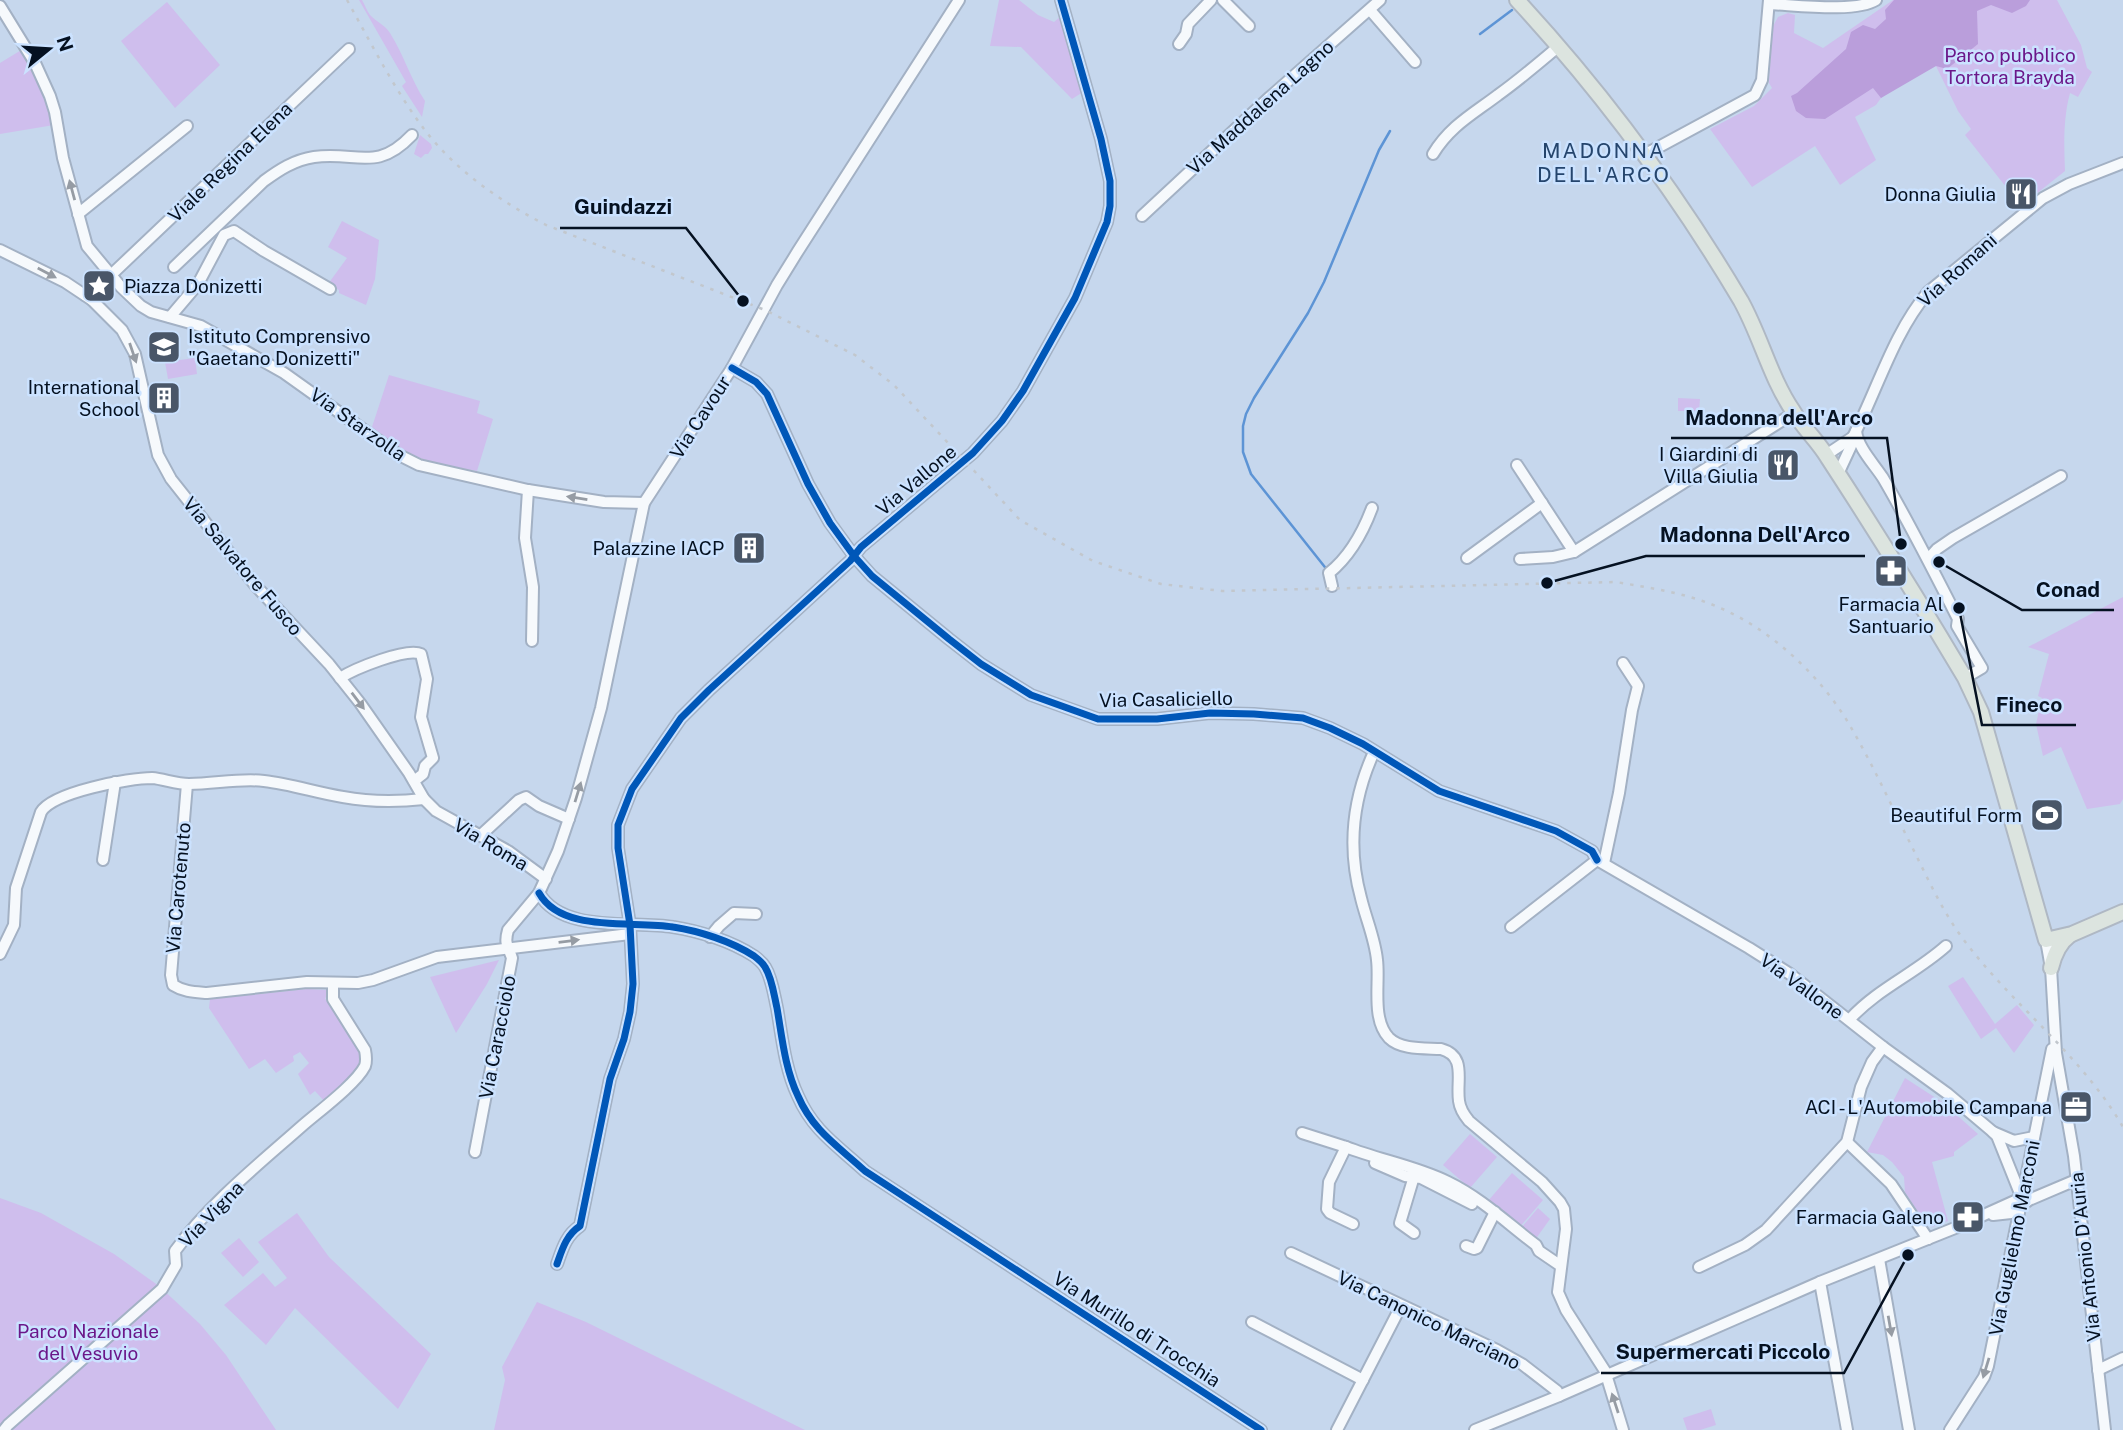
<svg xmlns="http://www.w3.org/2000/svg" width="2123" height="1430" viewBox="0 0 2123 1430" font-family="'Public Sans',sans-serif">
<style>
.green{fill:#cfbeed}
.forest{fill:#ba9edb}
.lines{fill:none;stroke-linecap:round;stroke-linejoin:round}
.stream{stroke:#5d94d5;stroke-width:2.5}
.minor-casing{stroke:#a3b1c4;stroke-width:14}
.major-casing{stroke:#afb8c4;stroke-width:18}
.minor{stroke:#f6f9fc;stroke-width:10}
.major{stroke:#dce4df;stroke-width:14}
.rail{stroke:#c2c7cd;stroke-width:2.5;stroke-dasharray:3.5 7;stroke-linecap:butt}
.cycleway-casing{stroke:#cbe2ff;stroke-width:11}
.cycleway{stroke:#0057b8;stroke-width:7}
.oneway{fill:#969ca4}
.labels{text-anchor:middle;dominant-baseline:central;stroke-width:5;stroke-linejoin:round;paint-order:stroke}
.park-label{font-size:19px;fill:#6b1789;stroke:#cbe2ff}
.street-label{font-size:19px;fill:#051121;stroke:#cbe2ff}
.poi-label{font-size:19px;fill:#051121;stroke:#cbe2ff;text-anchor:end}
.neighbourhood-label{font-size:21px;letter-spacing:2px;fill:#25456d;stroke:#cbe2ff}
.leader{fill:none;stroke:#051121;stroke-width:2.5}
.callout-dot{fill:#051121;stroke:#cbe2ff;stroke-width:2.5}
.callout-label{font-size:21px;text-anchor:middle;font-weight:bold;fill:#051121;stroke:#cbe2ff;stroke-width:5;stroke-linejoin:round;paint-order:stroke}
</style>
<rect width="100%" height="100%" fill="#c6d7ed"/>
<g class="green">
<path d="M359,0H362C365,5 367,11 370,15C377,22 385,25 390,33C404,55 411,80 425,101L422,117L402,86L406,82Z"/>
<path d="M999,0H1019L1038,15L1054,22L1061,16L1083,92L1072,99L1021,47L990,46Z"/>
<path d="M1893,0H2057L2081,45L2087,68L2092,72L2078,97L2070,93C2063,119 2064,145 2065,171L2021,206L1965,135L1971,129L1958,111L1936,66L1893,89L1881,98L1876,105L1855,117L1876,160L1840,185L1815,146L1752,187L1710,129L1754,106L1772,88L1769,83L1772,28L1778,17L1788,13L1795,15L1794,33L1823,48Z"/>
<path d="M167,2L220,65L175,108L121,41Z"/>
<path d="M23,49L48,103L54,125L0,134V63Z"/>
<path d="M420,135L431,144L432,148L428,154H425L421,158L414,154Z"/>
<path d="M342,221L379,240L375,279L366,305L339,293V290L328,284L347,258L328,247Z"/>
<path d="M195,358L197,374L168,379L165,362Z"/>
<path d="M389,375L480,401L477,413L493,419L477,471L437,464L406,453L372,427Z"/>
<path d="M1678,398L1700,399L1699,411H1678Z"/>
<path d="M2123,597V799L2120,804L2087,809L2061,747L2043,756L2036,724L2042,698L2038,696L2049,654L2028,647Z"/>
<path d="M499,960L487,984L456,1033L430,977Z"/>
<path d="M1963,977L1995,1024L2017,1005L2034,1025L2014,1053L1996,1028L1981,1039L1948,986Z"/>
<path d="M307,989L327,990L328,996L325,998L330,1007H333L364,1058L362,1066L325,1102L315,1091L310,1095L298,1074L309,1063L300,1052L293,1056L294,1061L276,1073L265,1059L249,1069L209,1008L210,999Z"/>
<path d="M1905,1078L1942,1102L1978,1134L1954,1152V1156L1932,1162L1948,1221L1932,1227L1926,1224L1905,1192L1904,1177L1892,1162L1883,1155L1867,1152Z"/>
<path d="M1470,1134L1497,1157L1470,1188L1443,1165Z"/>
<path d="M1512,1173L1543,1200L1519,1228L1488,1201Z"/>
<path d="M0,1198L41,1213L114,1254L159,1286L200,1324L226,1355L276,1430H0Z"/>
<path d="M1538,1208L1550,1219L1535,1240L1521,1228Z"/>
<path d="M297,1213L329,1257L431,1354L398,1409L295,1308L266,1345L224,1305L263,1273L275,1287L287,1278L258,1242Z"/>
<path d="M239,1238L259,1262L243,1277L221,1253Z"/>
<path d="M537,1302L586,1322L805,1430H494L505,1380L502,1367Z"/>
<path d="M1711,1409L1716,1425L1700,1430H1687L1683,1418Z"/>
</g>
<path class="forest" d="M1894,0H2030L2026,6L2012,13L1991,5L1977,11L1978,44L1947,69L1936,66L1881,98L1873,88L1825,119L1806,118L1796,111L1791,96L1797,93L1846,49L1851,32L1863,25L1875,29L1886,19L1885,10Z"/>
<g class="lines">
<g class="stream">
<path d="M1480,34L1512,10"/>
<path d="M1328,571L1251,474L1243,452V426L1246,414L1254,398L1308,313L1324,282L1379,150L1390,131"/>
</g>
<defs>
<g id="minor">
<path d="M1223,0L1249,26"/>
<path d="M1769,4C1795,5 1856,13 1876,0"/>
<path d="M0,6L35,63L50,96L55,112L63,158L87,246L121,287L141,306L151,312L201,326L284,373L399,455L419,465L528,490L604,502L644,503"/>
<path d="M1370,10L1415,62"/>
<path d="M1179,44L1186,34L1188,24L1211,0"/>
<path d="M1433,154C1450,126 1473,114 1498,95C1519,80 1539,63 1559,46"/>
<path d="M1644,155L1755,95L1762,80L1769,0"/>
<path d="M78,214L187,126"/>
<path d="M1142,216L1270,97L1380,0"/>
<path d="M0,250L65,282L92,300L122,330L135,354L158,455L171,479L255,585L329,664L360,703L409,773L424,799L436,811L508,851L546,879"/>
<path d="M174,267L264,181C279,170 294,160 314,157C357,151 376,173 412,135"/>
<path d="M111,275L349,49"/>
<path d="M85,295L109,273"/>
<path d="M92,300L114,279"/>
<path d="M170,317L198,284L224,235L234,231L264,251L330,289"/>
<path d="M732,368L756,382L767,394L808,484L830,523L854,556L872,576L949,639L981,664L1031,695L1098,719H1157L1210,713L1254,714L1303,718L1330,728L1363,744L1439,791L1556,831L1592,851L1597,860"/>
<path d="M1856,431C1858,448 1874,464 1883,478C1910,524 1934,572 1958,619L1957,626L1982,668L1965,678"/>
<path d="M1826,455L1853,437"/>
<path d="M1517,465L1574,552"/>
<path d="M1838,474L1851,446L1853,437C1878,388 1893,334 1928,292L2043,198L2069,184L2123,163"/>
<path d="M528,490L525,538L533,587L532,641"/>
<path d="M1467,558L1542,503"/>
<path d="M1520,559L1553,557L1574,552L1794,413"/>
<path d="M1928,559L1937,549L1953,538L2061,476"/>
<path d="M1332,586L1329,573C1349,557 1363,532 1372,508"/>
<path d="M340,678C354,669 407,647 421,654L427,679L421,717L433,758L425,766L423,774L414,781"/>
<path d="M1374,752C1352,800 1347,847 1361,898C1366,919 1375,939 1377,960C1380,983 1371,1019 1389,1038C1401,1050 1425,1048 1441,1049C1467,1056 1456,1080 1459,1101C1460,1109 1464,1115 1469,1121L1542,1182L1560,1202L1564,1209L1566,1229L1558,1292L1566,1310L1605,1371L1623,1430"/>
<path d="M187,784L171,975L173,985C184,992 195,992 207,993L307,982L358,983L373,980L437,957L630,934"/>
<path d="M481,835L519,800L526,797L539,806L569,819"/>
<path d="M103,860L115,782"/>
<path d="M1597,860L1749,948L1790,974L1883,1047L1948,1094L1993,1132L2014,1141L2034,1137"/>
<path d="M1604,863L1619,793L1632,710L1638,686L1623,663"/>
<path d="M539,893C562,934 634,920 673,927C699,931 731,941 754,956C758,959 762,962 765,967C772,978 774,995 777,1008C782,1037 785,1069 798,1096C813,1131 838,1146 865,1171L1261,1430"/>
<path d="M1511,927L1597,860"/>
<path d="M710,937L719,926L734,913L756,914"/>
<path d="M2046,940L2051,968L2056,1053L2074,1156L2105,1430"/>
<path d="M0,954L14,925L16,888L41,812C53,792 129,778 152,778C164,779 176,784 189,784C214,784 240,778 264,781C291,784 317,793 343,797C370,802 397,802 424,799"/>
<path d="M1850,1019C1877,989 1916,973 1946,946"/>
<path d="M1302,1133L1346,1147"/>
<path d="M1847,1142L1891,1184L1928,1239"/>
<path d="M475,1152L512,958C508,946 504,944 508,930L539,893L558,851L576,798L601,708L644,503L732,368L777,285L798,251L959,0"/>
<path d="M1375,1163L1405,1176L1421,1178L1472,1204"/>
<path d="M1993,1215L2011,1213L2029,1200L2076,1180"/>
<path d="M1353,1224L1330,1213L1327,1209L1329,1182L1346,1147C1379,1160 1416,1166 1448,1182C1481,1198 1507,1223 1536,1245L1539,1251L1561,1266"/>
<path d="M1414,1233L1400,1223L1415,1173"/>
<path d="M1466,1246L1474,1249L1477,1248L1495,1212"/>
<path d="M1291,1253L1497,1350L1522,1364L1557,1391L1559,1396"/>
<path d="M1879,1259L1909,1430"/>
<path d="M557,1264C562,1250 566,1235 580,1226L610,1079L624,1039L630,1012L633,984L630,925L618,848V825L632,789L681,718L709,690L850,561L861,547L973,453L1002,421L1023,391L1075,298L1107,222L1110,206V181L1101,139L1061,0"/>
<path d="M1699,1267L1745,1245L1766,1230L1847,1142L1861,1087L1872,1062L1883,1047"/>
<path d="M1820,1282L1847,1430"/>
<path d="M1252,1322L1363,1380"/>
<path d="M2098,1370L2123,1358"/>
<path d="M4,1430L8,1425L162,1289L176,1265L175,1251C209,1204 259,1164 302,1126C318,1112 356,1084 365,1066C367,1060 366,1055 365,1050L333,999V984"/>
<path d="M1337,1430L1401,1306"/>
<path d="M1475,1430L1559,1396L1820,1282L1955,1228L2017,1200L2021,1196L1997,1136L1993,1132"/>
<path d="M1950,1430L1984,1377L1988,1366L2052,1049"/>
</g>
<g id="major">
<path d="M1517,0C1602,92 1677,193 1741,301C1761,337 1770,377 1793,411C1803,428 1818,441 1828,458C1875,530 1921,604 1965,678L1981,712L2046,940L2072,934L2123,912"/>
<path d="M2051,968C2054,955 2059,943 2070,935"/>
</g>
</defs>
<use href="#minor" class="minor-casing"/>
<use href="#major" class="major-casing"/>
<use href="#minor" class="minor"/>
<use href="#major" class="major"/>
<path class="rail" d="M347,0C371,43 394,89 424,129C455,170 501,202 546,225L765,310L855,355L894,385L1020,520L1093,561L1161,584L1222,591L1616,582C1651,588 1686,593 1718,607C1773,630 1825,680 1853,731C1872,764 1889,800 1906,835C1922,866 1936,899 1956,929C2005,1000 2079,1051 2123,1127"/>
<defs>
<g id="cycleway">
<path d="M732,368L756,382L767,394L808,484L830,523L854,556L872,576L949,639L981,664L1031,695L1098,719H1157L1210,713L1254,714L1303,718L1330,728L1363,744L1439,791L1556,831L1592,851L1597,860"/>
<path d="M539,893C562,934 634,920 673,927C699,931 731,941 754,956C758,959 762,962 765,967C772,978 774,995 777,1008C782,1037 785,1069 798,1096C813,1131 838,1146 865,1171L1261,1430"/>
<path d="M557,1264C562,1250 566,1235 580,1226L610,1079L624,1039L630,1012L633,984L630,925L618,848V825L632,789L681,718L709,690L850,561L861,547L973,453L1002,421L1023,391L1075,298L1107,222L1110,206V181L1101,139L1061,0"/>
</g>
</defs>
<use href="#cycleway" class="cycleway-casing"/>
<use href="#cycleway" class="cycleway"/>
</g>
<defs><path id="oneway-solid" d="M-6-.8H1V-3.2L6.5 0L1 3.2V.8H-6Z" transform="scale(1.75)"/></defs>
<g class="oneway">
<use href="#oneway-solid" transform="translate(72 190) rotate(-105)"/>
<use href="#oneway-solid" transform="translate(47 273) rotate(28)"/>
<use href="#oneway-solid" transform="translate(133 353) rotate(71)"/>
<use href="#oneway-solid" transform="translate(577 498) rotate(-171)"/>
<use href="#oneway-solid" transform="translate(358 701) rotate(53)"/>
<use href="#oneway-solid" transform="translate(578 792) rotate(-73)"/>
<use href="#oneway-solid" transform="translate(569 941) rotate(-7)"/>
<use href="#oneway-solid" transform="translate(1890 1326) rotate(80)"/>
<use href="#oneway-solid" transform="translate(1986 1368) rotate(107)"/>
<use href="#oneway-solid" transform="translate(1615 1403) rotate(-108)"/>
</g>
<defs>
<symbol id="restaurant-square" viewBox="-11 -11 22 22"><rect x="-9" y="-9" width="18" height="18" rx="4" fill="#495668" stroke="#cbe2ff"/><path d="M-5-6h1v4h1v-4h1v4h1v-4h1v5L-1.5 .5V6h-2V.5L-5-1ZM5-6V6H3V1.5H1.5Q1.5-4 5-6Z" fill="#fff"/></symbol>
<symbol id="sight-square" viewBox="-11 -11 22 22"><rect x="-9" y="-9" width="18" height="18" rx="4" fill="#495668" stroke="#cbe2ff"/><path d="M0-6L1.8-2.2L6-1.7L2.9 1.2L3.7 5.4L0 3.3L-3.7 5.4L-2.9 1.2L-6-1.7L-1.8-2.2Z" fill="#fff"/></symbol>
<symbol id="school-square" viewBox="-11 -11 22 22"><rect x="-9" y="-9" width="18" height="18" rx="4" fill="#495668" stroke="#cbe2ff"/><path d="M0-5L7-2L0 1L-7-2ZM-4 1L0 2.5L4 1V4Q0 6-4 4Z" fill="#fff"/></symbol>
<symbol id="building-square" viewBox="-11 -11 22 22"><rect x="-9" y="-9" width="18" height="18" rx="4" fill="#495668" stroke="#cbe2ff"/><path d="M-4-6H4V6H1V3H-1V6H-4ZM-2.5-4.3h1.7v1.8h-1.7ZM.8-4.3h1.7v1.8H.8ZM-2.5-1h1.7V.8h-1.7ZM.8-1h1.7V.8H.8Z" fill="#fff"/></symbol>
<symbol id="pharmacy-square" viewBox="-11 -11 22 22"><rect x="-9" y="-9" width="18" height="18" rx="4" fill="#495668" stroke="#cbe2ff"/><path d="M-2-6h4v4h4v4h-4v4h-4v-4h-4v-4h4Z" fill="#fff"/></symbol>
<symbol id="stadium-square" viewBox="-11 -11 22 22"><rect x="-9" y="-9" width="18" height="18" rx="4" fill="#495668" stroke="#cbe2ff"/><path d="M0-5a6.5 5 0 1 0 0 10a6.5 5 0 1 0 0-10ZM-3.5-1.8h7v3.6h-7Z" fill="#fff"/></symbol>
<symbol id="office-square" viewBox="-11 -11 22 22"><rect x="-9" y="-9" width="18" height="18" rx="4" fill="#495668" stroke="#cbe2ff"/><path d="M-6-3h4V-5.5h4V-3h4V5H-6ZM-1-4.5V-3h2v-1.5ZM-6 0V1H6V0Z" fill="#fff"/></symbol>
</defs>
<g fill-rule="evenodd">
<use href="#restaurant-square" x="2002" y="175" width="38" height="38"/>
<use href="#sight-square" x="80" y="267" width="38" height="38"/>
<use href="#school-square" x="145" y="328" width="38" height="38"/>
<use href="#building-square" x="145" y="379" width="38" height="38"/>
<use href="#restaurant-square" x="1764" y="446" width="38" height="38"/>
<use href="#building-square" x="730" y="529" width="38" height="38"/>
<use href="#pharmacy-square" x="1872" y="552" width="38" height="38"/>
<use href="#stadium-square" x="2028" y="796" width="38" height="38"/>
<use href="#office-square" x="2057" y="1088" width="38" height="38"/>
<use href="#pharmacy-square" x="1949" y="1198" width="38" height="38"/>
</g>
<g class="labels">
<g class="park-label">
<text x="2010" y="55">Parco pubblico<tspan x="2010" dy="22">Tortora Brayda</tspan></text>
<text x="88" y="1331">Parco Nazionale<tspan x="88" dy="22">del Vesuvio</tspan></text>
</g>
<g class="street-label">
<text transform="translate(1260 107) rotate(-42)">Via Maddalena Lagno</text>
<text transform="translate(230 162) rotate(-44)">Viale Regina Elena</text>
<text transform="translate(1957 270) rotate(-42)">Via Romani</text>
<text transform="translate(700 417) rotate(-57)">Via Cavour</text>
<text transform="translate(358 424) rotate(35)">Via Starzolla</text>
<text transform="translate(916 480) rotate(-40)">Via Vallone</text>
<text transform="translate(243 566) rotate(50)">Via Salvatore Fusco</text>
<text transform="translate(1166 699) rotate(-1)">Via Casaliciello</text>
<text transform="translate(491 844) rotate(31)">Via Roma</text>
<text transform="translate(178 888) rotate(-85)">Via Carotenuto</text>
<text transform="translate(1802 986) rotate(36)">Via Vallone</text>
<text transform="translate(497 1037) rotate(-79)">Via Caracciolo</text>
<text transform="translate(211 1214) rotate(-46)">Via Vigna</text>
<text transform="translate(2014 1238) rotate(-79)">Via Guglielmo Marconi</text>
<text transform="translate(2085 1257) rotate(-96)">Via Antonio D'Auria</text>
<text transform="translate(1429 1320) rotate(26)">Via Canonico Marciano</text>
<text transform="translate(1137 1329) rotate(33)">Via Murillo di Trocchia</text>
</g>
<g class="poi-label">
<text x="1996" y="194">Donna Giulia</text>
<text x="124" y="286" text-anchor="start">Piazza Donizetti</text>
<text x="188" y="336" text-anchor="start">Istituto Comprensivo<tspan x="188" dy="22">"Gaetano Donizetti"</tspan></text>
<text x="140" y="387">International<tspan x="140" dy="22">School</tspan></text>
<text x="1758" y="454">I Giardini di<tspan x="1758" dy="22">Villa Giulia</tspan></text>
<text x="724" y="548">Palazzine IACP</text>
<text x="1891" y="604" text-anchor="middle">Farmacia Al<tspan x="1891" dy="22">Santuario</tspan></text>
<text x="2022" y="815">Beautiful Form</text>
<text x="2052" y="1107">ACI - L'Automobile Campana</text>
<text x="1944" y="1217">Farmacia Galeno</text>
</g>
<g class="neighbourhood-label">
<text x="1604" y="150">MADONNA<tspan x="1604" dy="24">DELL'ARCO</tspan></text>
</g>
</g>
<path class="leader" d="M743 301L686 228H560M1901 544L1887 438H1671M1547 583L1646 556H1865M1939 562L2022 610H2114M1959 608L1982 725H2076M1908 1255L1844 1373H1601"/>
<g class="callout-dot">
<circle cx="743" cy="301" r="7"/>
<circle cx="1901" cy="544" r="7"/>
<circle cx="1547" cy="583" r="7"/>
<circle cx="1939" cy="562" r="7"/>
<circle cx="1959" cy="608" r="7"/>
<circle cx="1908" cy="1255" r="7"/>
</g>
<g class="callout-label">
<text x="623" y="214">Guindazzi</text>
<text x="1779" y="425">Madonna dell'Arco</text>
<text x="1755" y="542">Madonna Dell'Arco</text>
<text x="2068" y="597">Conad</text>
<text x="2029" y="712">Fineco</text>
<text x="1723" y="1359">Supermercati Piccolo</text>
</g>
<g transform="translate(49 49) rotate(72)" stroke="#cbe2ff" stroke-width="5" paint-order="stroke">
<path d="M0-5L12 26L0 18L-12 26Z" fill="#051121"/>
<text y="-10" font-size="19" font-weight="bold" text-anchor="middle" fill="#051121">N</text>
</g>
</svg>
